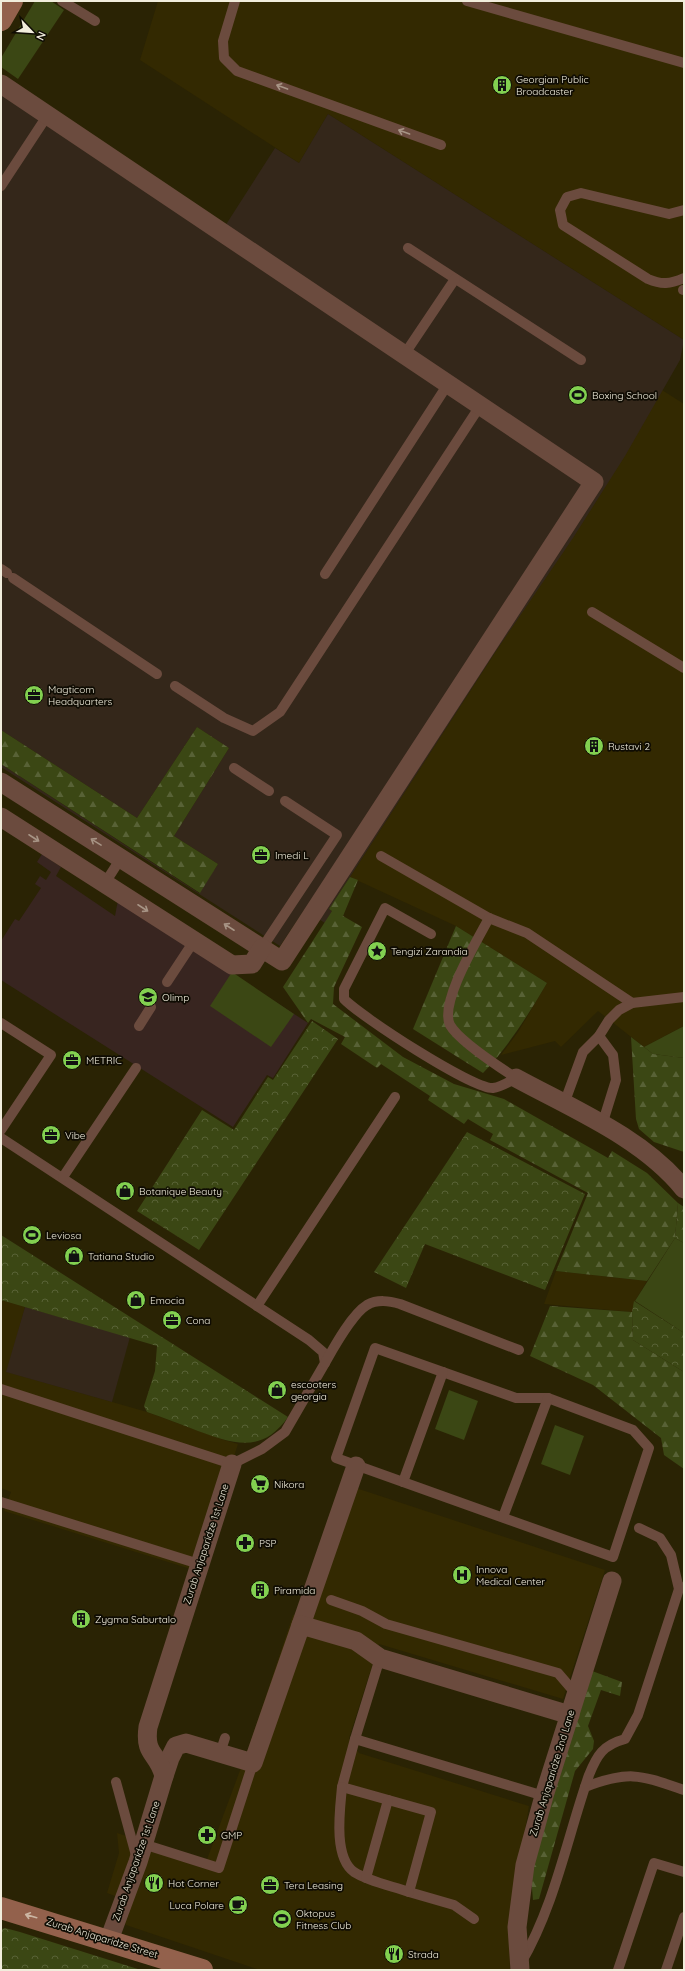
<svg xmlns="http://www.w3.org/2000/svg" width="685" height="1971" viewBox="0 0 685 1971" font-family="Quicksand,sans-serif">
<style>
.built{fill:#332901}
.industrial{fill:#34271a}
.education{fill:#382520}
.green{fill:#3b4714}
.forest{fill:url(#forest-firs)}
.park{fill:url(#park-crowns)}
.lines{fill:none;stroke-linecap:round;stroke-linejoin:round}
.lane{stroke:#6b4b3e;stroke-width:10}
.street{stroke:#6b4b3e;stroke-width:19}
.secondary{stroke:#93614c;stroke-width:22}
.oneway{stroke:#a79485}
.oneway2{stroke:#cbb5a2}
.labels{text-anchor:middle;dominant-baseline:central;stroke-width:3.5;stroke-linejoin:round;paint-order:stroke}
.poi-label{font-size:10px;fill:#f1eddc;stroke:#0f0c03;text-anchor:start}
.street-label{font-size:10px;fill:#f1eddc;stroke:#0f0c03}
</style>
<defs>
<pattern id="forest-firs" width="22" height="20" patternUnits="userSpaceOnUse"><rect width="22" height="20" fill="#3b4714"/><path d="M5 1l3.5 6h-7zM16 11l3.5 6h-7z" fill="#586236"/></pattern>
<pattern id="park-crowns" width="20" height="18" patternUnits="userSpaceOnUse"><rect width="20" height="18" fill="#3b4714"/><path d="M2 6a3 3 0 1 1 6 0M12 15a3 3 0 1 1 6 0" fill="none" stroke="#586236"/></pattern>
</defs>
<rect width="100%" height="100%" fill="#2a2304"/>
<g class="built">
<path d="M158,1H684V340L328,114L299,163L140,60Z"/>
<path d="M662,390L684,404V1026L644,1047L598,1011L561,1047L555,1041L501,1055L518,1032L547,983L456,926L350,877L494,654L600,495Z"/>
<path d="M556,1271L647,1281L635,1301L632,1312L544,1304Z"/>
<path d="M1,1300L25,1307L7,1372L147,1412L224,1440L238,1444L197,1571L4,1511L11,1492L1,1488Z"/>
<path d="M346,1477L359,1489L605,1570L563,1699L379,1644L349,1738L359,1753L529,1806L509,1926L510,1970H260L126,1925L123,1918L126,1900L107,1893L119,1853L117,1833L206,1862L249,1746L293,1615H297Z"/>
</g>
<g class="industrial">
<path d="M1,92L218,237L275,148L299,163L328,114L684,340L680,360L625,456L573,538L494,654L350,877L329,909L332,911L325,923L304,910L280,946L1,767V764L199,893L218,864L174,836L229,748L197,727L137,818L1,730Z"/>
<path d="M25,1307L130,1337L112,1402L6,1372Z"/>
</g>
<path class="education" d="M42,854L61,867L56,876L115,916L118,900L308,1023L273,1078L267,1075L233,1127L1,980V941L15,919L19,921L41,888L35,884L40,876L46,880L51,872L37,862Z"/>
<g class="green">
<path d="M35,1H51L64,10L18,79L1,67V58Z"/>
<path d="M232,972L294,1014L271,1047L210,1006Z"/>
<path d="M684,1026V1058L653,1054L644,1047Z"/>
<path d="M675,1238L684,1243V1333L635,1301Z"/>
<path d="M449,1390L478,1401L464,1440L435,1429Z"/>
<path d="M555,1425L584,1436L570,1475L541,1464Z"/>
</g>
<g class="forest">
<path d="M197,727L229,748L174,836L218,864L200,893L1,764V730L137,818Z"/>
<path d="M350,877L358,880L343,916L362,927L334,987L333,1004L403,1057L454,1084L504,1099L608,1158L612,1151L647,1173L678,1203L675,1238L647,1281L556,1271L588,1193L490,1140L493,1134L468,1119L464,1124L428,1100L430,1096L381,1064L377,1068L341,1044L345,1037L311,1019L308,1023L283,987L332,911L329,909Z"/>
<path d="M456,926L547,983C528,1015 509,1046 483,1073L413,1029Z"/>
<path d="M631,1037L653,1054L684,1058V1152L654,1142L639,1129L636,1119Z"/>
<path d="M550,1306L632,1312L633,1340L684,1372V1469L664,1455L661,1438L593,1385L530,1356Z"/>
<path d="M592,1671L622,1682L620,1696L601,1690L588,1726L594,1741L593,1749L575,1771L539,1899L533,1900L531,1877L543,1826Z"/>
</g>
<g class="park">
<path d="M312,1021L338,1039L199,1250L137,1211L202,1110L234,1130L268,1077L273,1080Z"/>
<path d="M467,1132L585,1194L545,1290L425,1244L406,1288L374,1272Z"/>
<path d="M678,1203L684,1207V1243L675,1238Z"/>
<path d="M1,1235L288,1417C262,1454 234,1444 198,1431C181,1424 164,1418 147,1412L144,1406L155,1371L157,1346L1,1300Z"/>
<path d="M634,1301L684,1333V1372L633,1340L632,1312Z"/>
<path d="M5,1928L20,1932L141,1970H1V1929Z"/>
</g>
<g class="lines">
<g class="lane">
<path d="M62,1L95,21"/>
<path d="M235,1L223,41L224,58L237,71L441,145"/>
<path d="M467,1L684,63"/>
<path d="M1,186L47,116"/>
<path d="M684,210L669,214L581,193L567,197L560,210L563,225L648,279C662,285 670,284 684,278"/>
<path d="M408,248L581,360"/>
<path d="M683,290H684"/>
<path d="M404,355L455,279"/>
<path d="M1,569L7,573"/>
<path d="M325,574L448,384"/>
<path d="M13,578L157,674"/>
<path d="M592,612L684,668"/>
<path d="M175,686L224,718L253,731L280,712L480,406"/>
<path d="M234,768L269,791"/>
<path d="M381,856L489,918L527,933L632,1003"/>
<path d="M105,883L121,858"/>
<path d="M431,934L385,908L344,989V999C360,1016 472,1089 493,1088C501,1087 509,1082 516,1078C499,1067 459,1041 450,1025C439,1003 478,939 489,918"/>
<path d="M262,948L337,835L285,801"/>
<path d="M167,982L194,941"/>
<path d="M1,1023L51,1055L1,1130"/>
<path d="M139,1026L151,1007"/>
<path d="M599,1036L613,1055L616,1080L602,1125"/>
<path d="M564,1104L583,1052L599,1036L609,1020L619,1010L632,1003L684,997"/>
<path d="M1,1138L309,1340L323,1352L325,1363L285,1432L262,1449L232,1464L1,1389"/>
<path d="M63,1177L136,1068"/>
<path d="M257,1306L395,1097"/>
<path d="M375,1348L516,1398H548L633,1430L649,1448L613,1557L336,1458Z"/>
<path d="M325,1363C334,1347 352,1314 367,1305C378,1299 389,1301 400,1304L519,1350"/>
<path d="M403,1482L443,1372"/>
<path d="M1,1502L199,1564"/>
<path d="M503,1517L548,1398"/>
<path d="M639,1528L660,1538L671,1555L679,1589"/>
<path d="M331,1600L362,1611L386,1624L558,1673L576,1694"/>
<path d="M380,1658L355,1739L544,1796"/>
<path d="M355,1739L342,1787L431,1812L409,1892L454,1905L474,1919"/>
<path d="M220,1753L225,1738"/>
<path d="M116,1782L137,1859"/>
<path d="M342,1787C340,1809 333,1857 354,1872C370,1882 392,1886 409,1892"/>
<path d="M585,1787C630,1770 640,1775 684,1790"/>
<path d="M143,1844L219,1868L253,1763"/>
<path d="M366,1878L388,1800"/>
<path d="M521,1963C555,1905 567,1838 589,1775C597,1755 603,1745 625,1739L638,1715L679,1589L684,1587"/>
<path d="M618,1970L654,1863L684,1872"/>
<path d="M666,1970L684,1917"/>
</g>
<g class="street">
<path d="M1,84L594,482L282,961L1,782"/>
<path d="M1,817L232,965L252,964L262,948"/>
<path d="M516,1078C573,1109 643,1138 684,1189"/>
<path d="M301,1625L356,1466"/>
<path d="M164,1776L170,1758L176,1746L186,1743L253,1763L301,1625L356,1641L380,1658L570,1715"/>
<path d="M109,1940L138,1862L164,1776C158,1752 144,1756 148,1727L232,1464"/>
<path d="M520,1970L517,1927L525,1865L544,1796L612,1581"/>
</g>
<g class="secondary">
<path d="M1,20L12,1"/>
<path d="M1,1908L202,1970"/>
</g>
</g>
<defs><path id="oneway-shaft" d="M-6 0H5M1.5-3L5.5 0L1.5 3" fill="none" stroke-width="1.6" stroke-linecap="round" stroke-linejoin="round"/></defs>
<g class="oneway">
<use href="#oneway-shaft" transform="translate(282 87) rotate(-160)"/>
<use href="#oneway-shaft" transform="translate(404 132) rotate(-160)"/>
<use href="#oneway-shaft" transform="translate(34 838) rotate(33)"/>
<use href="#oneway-shaft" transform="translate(96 842) rotate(-148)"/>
<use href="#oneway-shaft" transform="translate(143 908) rotate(33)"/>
<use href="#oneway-shaft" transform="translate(229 927) rotate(-147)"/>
</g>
<use class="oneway2" href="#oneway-shaft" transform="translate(31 1916) rotate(-164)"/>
<defs>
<symbol id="building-disc" viewBox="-11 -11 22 22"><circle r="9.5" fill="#82d050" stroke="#0f0c03"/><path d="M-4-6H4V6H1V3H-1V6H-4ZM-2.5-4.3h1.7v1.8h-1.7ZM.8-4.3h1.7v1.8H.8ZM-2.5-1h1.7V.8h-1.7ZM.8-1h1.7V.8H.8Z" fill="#111"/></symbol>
<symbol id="stadium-disc" viewBox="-11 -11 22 22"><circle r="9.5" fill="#82d050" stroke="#0f0c03"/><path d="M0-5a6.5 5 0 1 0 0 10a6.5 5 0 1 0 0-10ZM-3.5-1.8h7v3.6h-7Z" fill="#111"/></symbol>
<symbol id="office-disc" viewBox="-11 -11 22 22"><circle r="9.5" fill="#82d050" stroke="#0f0c03"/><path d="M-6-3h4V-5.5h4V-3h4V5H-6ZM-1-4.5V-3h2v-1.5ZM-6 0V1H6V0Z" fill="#111"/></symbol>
<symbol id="sight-disc" viewBox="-11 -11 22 22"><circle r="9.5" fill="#82d050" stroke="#0f0c03"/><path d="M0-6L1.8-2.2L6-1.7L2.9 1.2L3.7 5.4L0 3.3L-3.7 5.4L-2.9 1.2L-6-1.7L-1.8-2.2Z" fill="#111"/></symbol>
<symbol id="school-disc" viewBox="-11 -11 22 22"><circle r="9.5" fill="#82d050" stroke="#0f0c03"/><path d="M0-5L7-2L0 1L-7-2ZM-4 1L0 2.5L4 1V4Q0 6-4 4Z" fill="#111"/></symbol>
<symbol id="shop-disc" viewBox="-11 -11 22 22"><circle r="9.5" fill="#82d050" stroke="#0f0c03"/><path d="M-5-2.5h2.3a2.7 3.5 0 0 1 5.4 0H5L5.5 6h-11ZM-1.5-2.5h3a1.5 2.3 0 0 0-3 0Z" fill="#111"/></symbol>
<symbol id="supermarket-disc" viewBox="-11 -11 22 22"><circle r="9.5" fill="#82d050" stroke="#0f0c03"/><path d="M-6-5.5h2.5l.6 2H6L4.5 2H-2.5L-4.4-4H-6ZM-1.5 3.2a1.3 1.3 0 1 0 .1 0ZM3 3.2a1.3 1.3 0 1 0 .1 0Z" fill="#111"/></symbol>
<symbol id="pharmacy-disc" viewBox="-11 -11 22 22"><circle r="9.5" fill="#82d050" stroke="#0f0c03"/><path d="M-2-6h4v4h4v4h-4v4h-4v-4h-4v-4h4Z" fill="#111"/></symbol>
<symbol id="hospital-disc" viewBox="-11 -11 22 22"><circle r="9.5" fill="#82d050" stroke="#0f0c03"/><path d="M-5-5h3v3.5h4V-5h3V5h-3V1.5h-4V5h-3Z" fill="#111"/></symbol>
<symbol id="restaurant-disc" viewBox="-11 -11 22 22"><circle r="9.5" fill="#82d050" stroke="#0f0c03"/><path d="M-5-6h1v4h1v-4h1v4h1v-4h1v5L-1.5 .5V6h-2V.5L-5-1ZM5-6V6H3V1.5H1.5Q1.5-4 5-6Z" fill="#111"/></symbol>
<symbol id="cafe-disc" viewBox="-11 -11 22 22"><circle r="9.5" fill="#82d050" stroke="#0f0c03"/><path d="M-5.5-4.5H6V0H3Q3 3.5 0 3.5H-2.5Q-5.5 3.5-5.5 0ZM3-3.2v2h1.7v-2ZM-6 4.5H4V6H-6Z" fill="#111"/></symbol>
</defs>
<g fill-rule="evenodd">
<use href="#building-disc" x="491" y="74" width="22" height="22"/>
<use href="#stadium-disc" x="567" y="384" width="22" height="22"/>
<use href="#office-disc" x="23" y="684" width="22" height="22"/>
<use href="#building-disc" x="583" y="735" width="22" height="22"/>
<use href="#office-disc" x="250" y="844" width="22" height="22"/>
<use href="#sight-disc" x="366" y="940" width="22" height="22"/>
<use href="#school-disc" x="137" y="986" width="22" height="22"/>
<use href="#office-disc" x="61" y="1049" width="22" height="22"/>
<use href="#office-disc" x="40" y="1124" width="22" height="22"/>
<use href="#shop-disc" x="114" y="1180" width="22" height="22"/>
<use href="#stadium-disc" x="21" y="1224" width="22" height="22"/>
<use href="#shop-disc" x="63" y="1245" width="22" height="22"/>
<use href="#shop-disc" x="125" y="1289" width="22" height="22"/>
<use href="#office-disc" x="161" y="1309" width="22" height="22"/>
<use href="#shop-disc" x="266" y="1379" width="22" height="22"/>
<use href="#supermarket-disc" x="249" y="1473" width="22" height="22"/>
<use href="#pharmacy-disc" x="234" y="1532" width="22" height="22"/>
<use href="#hospital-disc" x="451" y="1564" width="22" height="22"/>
<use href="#building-disc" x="249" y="1579" width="22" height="22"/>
<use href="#building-disc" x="70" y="1608" width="22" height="22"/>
<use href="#pharmacy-disc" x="196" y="1824" width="22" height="22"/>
<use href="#restaurant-disc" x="143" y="1872" width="22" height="22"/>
<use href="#office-disc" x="259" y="1874" width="22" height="22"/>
<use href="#cafe-disc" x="227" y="1894" width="22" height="22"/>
<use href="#stadium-disc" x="271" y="1908" width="22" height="22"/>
<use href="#restaurant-disc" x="383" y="1943" width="22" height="22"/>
</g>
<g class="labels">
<g class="poi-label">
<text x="516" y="79">Georgian Public<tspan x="516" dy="12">Broadcaster</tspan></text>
<text x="592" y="395">Boxing School</text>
<text x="48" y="689">Magticom<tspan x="48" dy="12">Headquarters</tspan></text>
<text x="608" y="746">Rustavi 2</text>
<text x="275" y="855">Imedi L</text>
<text x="391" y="951">Tengizi Zarandia</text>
<text x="162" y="997">Olimp</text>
<text x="86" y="1060">METRIC</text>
<text x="65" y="1135">Vibe</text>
<text x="139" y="1191">Botanique Beauty</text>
<text x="46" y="1235">Leviosa</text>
<text x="88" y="1256">Tatiana Studio</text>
<text x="150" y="1300">Emocia</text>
<text x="186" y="1320">Cona</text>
<text x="291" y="1384">escooters<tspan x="291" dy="12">georgia</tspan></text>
<text x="274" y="1484">Nikora</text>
<text x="259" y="1543">PSP</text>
<text x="476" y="1569">Innova<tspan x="476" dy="12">Medical Center</tspan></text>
<text x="274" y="1590">Piramida</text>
<text x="95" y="1619">Zygma Saburtalo</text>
<text x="221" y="1835">GMP</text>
<text x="168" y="1883">Hot Corner</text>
<text x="284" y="1885">Tera Leasing</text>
<text x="224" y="1905" text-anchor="end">Luca Polare</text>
<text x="296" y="1913">Oktopus<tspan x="296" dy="12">Fitness Club</tspan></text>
<text x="408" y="1954">Strada</text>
</g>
<g class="street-label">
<text transform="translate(206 1544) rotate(-72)">Zurab Anjaparidze 1st Lane</text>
<text transform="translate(552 1773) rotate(-73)">Zurab Anjaparidze 2nd Lane</text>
<text transform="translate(136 1861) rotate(-71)">Zurab Anjaparidze 1st Lane</text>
<text transform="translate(102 1938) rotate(17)">Zurab Anjaparidze Street</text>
</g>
</g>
<rect width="685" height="1971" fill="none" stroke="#f1eddc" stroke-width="4"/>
<g transform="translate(32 32) rotate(115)" stroke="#0f0c03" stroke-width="3" paint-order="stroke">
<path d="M0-3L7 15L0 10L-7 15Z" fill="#f1eddc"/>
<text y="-6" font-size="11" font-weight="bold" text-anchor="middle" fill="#f1eddc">N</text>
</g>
</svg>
